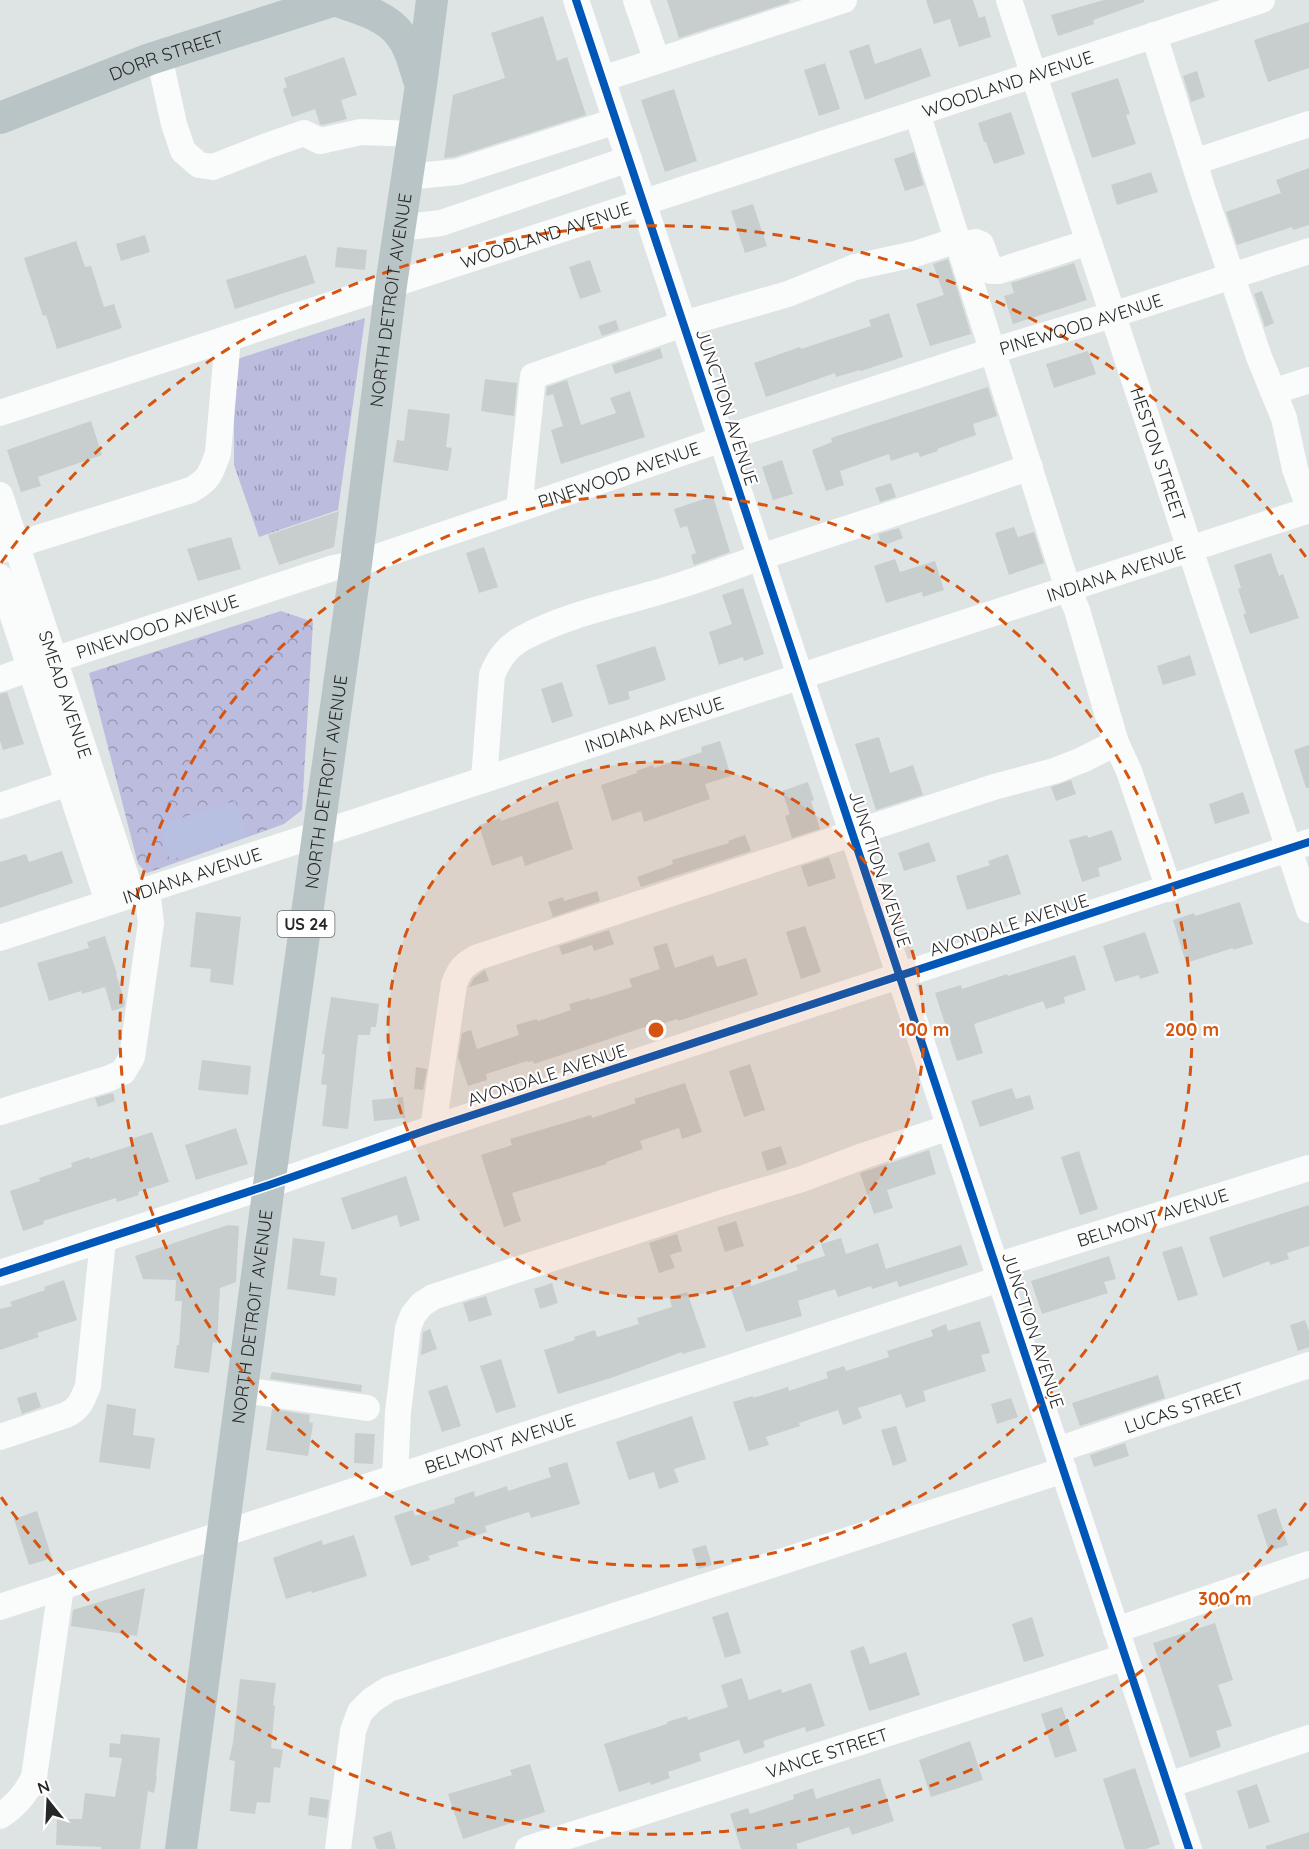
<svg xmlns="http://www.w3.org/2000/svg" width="1309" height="1849" viewBox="0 0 1309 1849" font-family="Quicksand,sans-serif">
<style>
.grass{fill:url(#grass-tufts)}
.park{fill:url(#park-crowns)}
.pitch{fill:#b8c0e2}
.building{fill:#c8cdcd}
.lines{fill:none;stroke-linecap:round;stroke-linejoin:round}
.minor{stroke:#fafbfb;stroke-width:26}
.major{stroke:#b9c4c6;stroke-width:32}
.cycleway-casing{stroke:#fff;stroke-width:11}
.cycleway{stroke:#0057b8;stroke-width:8}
.ring{fill:none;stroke:#d5540f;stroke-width:3;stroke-dasharray:10 8}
.labels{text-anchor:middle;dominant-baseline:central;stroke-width:4.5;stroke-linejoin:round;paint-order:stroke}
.shield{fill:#fff;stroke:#686868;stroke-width:1.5}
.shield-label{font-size:16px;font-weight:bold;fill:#272727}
.street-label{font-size:18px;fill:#272727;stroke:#fff}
.centre{fill:#d5540f;stroke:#fff;stroke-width:3}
.ring-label{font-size:18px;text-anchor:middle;font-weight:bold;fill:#d5540f;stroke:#fff;stroke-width:4.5;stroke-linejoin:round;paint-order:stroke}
</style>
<defs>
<pattern id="grass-tufts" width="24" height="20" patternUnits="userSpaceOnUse" patternTransform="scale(1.5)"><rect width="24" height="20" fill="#bcbcde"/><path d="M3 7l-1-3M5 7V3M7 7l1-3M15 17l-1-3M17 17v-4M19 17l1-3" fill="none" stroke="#9999b4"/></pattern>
<pattern id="park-crowns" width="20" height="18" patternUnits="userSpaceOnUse" patternTransform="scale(1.5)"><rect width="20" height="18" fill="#bcbcde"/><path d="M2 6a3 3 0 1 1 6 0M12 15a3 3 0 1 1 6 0" fill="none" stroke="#9999b4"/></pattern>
</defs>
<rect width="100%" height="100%" fill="#dee4e4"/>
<path class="grass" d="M365,318L338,510L259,537L234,465V360Z"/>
<path class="park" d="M281,611L313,622L302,810L284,824L147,873L138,864L89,673Z"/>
<path class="pitch" d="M235,801L247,835L170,860L159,825Z"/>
<g class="building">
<path d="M667,0H789L790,2L679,38Z"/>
<path d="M926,0H973L979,18L985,16L991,37L959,47L950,19L934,24Z"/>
<path d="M1104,0H1144V2L1093,20L1094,24L1058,36L1051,15Z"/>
<path d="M543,16L557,61L567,57L586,115L454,157L444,158L453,95L505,78L491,33Z"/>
<path d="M1309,22V68L1268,82L1254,40Z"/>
<path d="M869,44L875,64L921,48L931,76L865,100L849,51Z"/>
<path d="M344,57L357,95L341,100L347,119L322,125L320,124L315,109L292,117L283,89L287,87L284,78Z"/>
<path d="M825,63L840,109L819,116L804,70Z"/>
<path d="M1197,71L1205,97L1191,102L1183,76Z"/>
<path d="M1118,78L1130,114L1126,115L1136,144L1092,158L1071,93Z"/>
<path d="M674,89L697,161L665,172L641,100Z"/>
<path d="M1011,112L1025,154L994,164L986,142H984L978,123Z"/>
<path d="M914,152L924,185L905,191L894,159Z"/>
<path d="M1309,168V225L1293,230L1292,227L1237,245L1226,212L1281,193L1276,180Z"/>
<path d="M1151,172L1158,192L1117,205L1111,185Z"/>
<path d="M753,204L767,246L745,253L731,211Z"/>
<path d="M145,235L150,252L121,261L116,244Z"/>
<path d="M76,241L85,267L91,266L104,307L114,304L122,328L57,349L46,315L43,316L24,258Z"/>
<path d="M337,247L367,250L365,270L335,267Z"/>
<path d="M306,255L315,283L235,309L226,280Z"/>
<path d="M948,259L971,334L930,346L916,304L944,295L933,264Z"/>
<path d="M590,260L601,292L580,299L569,267Z"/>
<path d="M1074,263L1087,300L1013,324L1004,296L1014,293L1011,283Z"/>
<path d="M1262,291L1274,323L1265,327L1254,294Z"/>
<path d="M889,313L903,357L861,371L860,370L836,377L835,373L766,397L754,363L800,347L801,349L871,326L869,320Z"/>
<path d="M616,320L619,330L602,336L598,326Z"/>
<path d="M660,348L663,358L615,374L612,365Z"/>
<path d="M1088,351L1096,374L1054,388L1046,364Z"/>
<path d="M485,379L517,383L514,416L481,411Z"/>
<path d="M567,380L581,425L616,413L610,398L630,391L645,437L561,464L551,430L563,426L553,394L547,396L546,394L547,387Z"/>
<path d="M988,387L997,416L973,424L976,435L937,449L938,451L920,457L918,452L891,461L889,454L840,471L844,485L826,491L812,450L832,442L831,438Z"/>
<path d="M408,409L450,414L446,447L452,448L448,471L393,462L397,440L404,441Z"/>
<path d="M91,421L102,455L38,477L41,486L21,492L7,450Z"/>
<path d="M782,460L793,494L773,500L762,467Z"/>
<path d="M891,483L896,497L880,502L875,488Z"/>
<path d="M713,496L730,552L694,565L691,555L696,553L687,526L680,528L674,509Z"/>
<path d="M339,511L334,547L279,565L268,535Z"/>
<path d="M1014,527L1018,537L1034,532L1044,563L1009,575L995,533Z"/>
<path d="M899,528L903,538L882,546L878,534Z"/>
<path d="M231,537L241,569L198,581L187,549Z"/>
<path d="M484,547L498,587L479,593L466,553Z"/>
<path d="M1271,553L1279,576L1283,574L1299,618L1250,634L1243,614H1246L1238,589L1241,588L1234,565Z"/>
<path d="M895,559L900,572L935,561L944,590L923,597L922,592L886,603L874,566Z"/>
<path d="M743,588L764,654L744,661L743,657L719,665L709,632L732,624L722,595Z"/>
<path d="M655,646L666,680L628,692L630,699L609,705L596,665Z"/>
<path d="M1190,655L1196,675L1163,685L1157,666Z"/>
<path d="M562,682L573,716L552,723L541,689Z"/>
<path d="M7,692L24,744L3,750L0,741V694Z"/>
<path d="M879,737L890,773L913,765L923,795L876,810L855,744Z"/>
<path d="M720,741L731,776L705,784L710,799L644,822L641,811L612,821L601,785L637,773L636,771L653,765L654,768L702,752L701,747Z"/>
<path d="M1309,745V788H1306L1294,750Z"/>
<path d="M1071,780L1076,794L1056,801L1051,787Z"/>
<path d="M808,782L814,800L811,801L820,829L792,838L785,816L790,814L782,791Z"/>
<path d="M1243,792L1250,813L1215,824L1209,804Z"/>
<path d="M558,801L573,849L525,866L522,856L492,866L479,825L500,818L501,821Z"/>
<path d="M1112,830L1122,860L1098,868L1100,876L1082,882L1069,840L1087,835L1088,838Z"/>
<path d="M745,835L751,851L641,887L637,877L673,864L672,860L729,843L728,841Z"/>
<path d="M929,842L936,861L904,871L898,853Z"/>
<path d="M62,851L73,883L0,908V862L26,854L29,862Z"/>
<path d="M1008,854L1021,894L967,910L956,876L990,865L988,861Z"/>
<path d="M829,857L836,878L808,887L801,866Z"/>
<path d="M597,891L600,901L553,917L548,902L563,897L564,901Z"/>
<path d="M1240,902L1253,944L1233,950V948L1186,963L1173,920L1194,913L1195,916Z"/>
<path d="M196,912L241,917L233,985L210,982L211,969L190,967Z"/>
<path d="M805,926L821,972L801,979L786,932Z"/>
<path d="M609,930L614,944L594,951L592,945L562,955L559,946Z"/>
<path d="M1145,932L1159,973L1140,979L1139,975L1115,982L1103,946Z"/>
<path d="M105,936L117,974H116L125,1002L124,1007L112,1011L105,987L82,994L81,991L49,1001L37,963L89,948L87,942Z"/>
<path d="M667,943L675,968L713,955L717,967L746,958L758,995L678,1021L677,1019L646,1029L645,1027L534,1064L533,1061L528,1062L527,1061L486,1074L487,1080L468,1086L458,1057L462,1033L471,1030L477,1049L519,1035L516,1025L537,1019L538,1021L571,1010L569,1004L590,998V1000L632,987L629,979L660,969L653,947Z"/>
<path d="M1075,955L1086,990L1064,997L1065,1003L1046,1009L1043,1001L974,1024L983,1053L957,1061L935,993L961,985L962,989L1007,974L1008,976Z"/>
<path d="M485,970L489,981L469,987L474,978Z"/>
<path d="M331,997L379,1004L376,1027H371L370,1035H358L348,1129L322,1126L327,1085L321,1084L325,1054H322Z"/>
<path d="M202,1060L251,1066L248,1095L198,1090Z"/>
<path d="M750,1064L765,1110L744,1117L729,1071Z"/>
<path d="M416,1067L427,1069L423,1090L414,1089Z"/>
<path d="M685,1083L702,1132L682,1139L679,1128L640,1141L643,1149L606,1162L607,1164L512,1193L521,1221L504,1227L481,1155L512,1145L510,1139L591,1115L592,1118L636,1103L634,1099Z"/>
<path d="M1012,1088L1016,1099L1030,1095L1034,1109L980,1127L971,1101Z"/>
<path d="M113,1093L115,1101L98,1107L95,1098Z"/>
<path d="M403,1097L405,1118L374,1121L372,1100Z"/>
<path d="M236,1128L248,1164L196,1180L185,1145Z"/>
<path d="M152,1132L169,1182L138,1192L139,1195L117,1202L116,1198L43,1221L44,1224L23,1231L10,1191L40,1181L39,1178L72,1167L71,1163L89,1157L90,1159L133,1145L131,1139Z"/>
<path d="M781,1146L787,1164L767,1171L761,1152Z"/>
<path d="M929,1150L936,1174L887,1190L893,1208L874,1214L860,1173Z"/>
<path d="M1079,1151L1098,1209L1080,1215L1061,1157Z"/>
<path d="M406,1176L420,1220L400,1227L397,1215L352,1230L341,1198Z"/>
<path d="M1309,1205V1246L1287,1253L1289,1259L1271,1265L1269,1261L1223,1278L1209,1237Z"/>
<path d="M736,1221L744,1246L725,1252L717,1227Z"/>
<path d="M228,1225L239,1226L236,1282L220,1288L217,1343L213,1342L209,1373L174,1368L177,1345H179L182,1301H175L176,1280L143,1279L135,1256Z"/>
<path d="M677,1234L682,1251L670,1255L675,1268L659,1273L649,1243Z"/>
<path d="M293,1238L325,1242L320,1275L337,1278L335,1296L287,1289Z"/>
<path d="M841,1238L846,1254L878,1243L886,1269L961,1245L968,1265L899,1287L897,1281L872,1289L871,1286L838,1297L835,1289L798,1301L802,1316L746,1332L731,1289L750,1282L751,1286L798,1270L796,1265L825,1256L821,1244Z"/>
<path d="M1182,1246L1198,1295L1178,1301L1162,1252Z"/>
<path d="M1109,1256L1116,1279L1104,1282L1108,1293L1042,1314L1031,1281Z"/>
<path d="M64,1280L77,1320L37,1333L39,1337L0,1350V1309L12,1306L10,1302L45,1290L44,1287Z"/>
<path d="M552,1283L558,1303L540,1309L534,1289Z"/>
<path d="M687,1292L706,1347L682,1354V1352L611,1378L558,1394L544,1350L575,1340L574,1337L595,1330L597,1337L639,1324L637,1318L672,1307L669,1297Z"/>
<path d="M486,1296L492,1315L469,1322L463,1303Z"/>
<path d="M1305,1320L1309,1331V1347L1298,1351L1290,1325Z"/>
<path d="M980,1321L990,1353L981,1355L986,1371L923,1391L926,1401L906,1408L901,1394L858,1408L862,1418L843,1425L838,1410L799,1423L800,1426L766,1437L769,1445L749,1451L733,1402L753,1396V1398L788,1387L789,1391L828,1378L826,1372L844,1366L846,1371L889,1357L887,1351L933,1336L931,1330L946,1324L948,1331Z"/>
<path d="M430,1329L437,1349L421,1355L423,1332Z"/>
<path d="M501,1359L516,1407L496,1413L480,1366Z"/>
<path d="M272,1372L362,1385L361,1392L270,1379Z"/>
<path d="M1158,1375L1165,1398L1080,1426L1072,1403Z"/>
<path d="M447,1385L461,1426L442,1432L428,1391Z"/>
<path d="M36,1392L41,1407L22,1414L17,1398Z"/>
<path d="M1011,1398L1018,1417L997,1424L991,1404Z"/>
<path d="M107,1404L136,1409L133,1435L155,1438L150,1469L99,1462Z"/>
<path d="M272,1409L310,1415L309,1422L313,1423L308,1456L266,1450Z"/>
<path d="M692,1416L706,1459L674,1469L679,1482L659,1489L654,1472L629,1480L616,1442Z"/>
<path d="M896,1426L907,1461L893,1466L881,1430Z"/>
<path d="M355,1433L375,1434L373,1464L354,1463Z"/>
<path d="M1125,1443L1129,1456L1094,1467L1090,1455Z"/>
<path d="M567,1462L580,1504L531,1518L529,1512L485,1526L487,1532L457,1542L459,1546L428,1556L430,1560L411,1566L394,1516L413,1510L415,1516L455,1503L454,1498L474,1491L475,1497L507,1486L508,1491L551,1477L548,1468Z"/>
<path d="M1276,1508L1288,1545L1269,1551L1257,1515Z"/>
<path d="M37,1511L52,1558L29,1565L14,1519Z"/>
<path d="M354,1535L367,1576L312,1593L311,1591L286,1599L273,1558L322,1540L323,1545Z"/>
<path d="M706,1545L712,1565L698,1569L692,1549Z"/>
<path d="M145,1588L137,1636L71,1626L73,1610Z"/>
<path d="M728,1612L741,1653L725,1658L712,1617Z"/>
<path d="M1032,1617L1044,1656L1024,1662L1012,1624Z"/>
<path d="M1215,1623L1233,1680L1218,1685L1232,1726L1216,1731L1221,1747L1190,1758L1153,1643Z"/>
<path d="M864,1646L870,1664L906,1652L920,1695L869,1711L850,1651Z"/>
<path d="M742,1678L749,1700L781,1689L782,1693L811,1683L825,1726L806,1732L805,1727L763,1741L765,1747L744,1754L739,1740L699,1753L701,1761L668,1772L670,1778L651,1785L650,1782L619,1792L604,1744L667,1724V1722L687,1716L688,1720L728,1707L721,1685Z"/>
<path d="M240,1679L276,1683L273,1705L275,1706L271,1748L283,1750L280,1768L274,1767L270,1803L257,1802L255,1814L230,1811L235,1761L229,1760L233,1743Z"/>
<path d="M1062,1707L1077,1751L1055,1758L1041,1714Z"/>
<path d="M121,1734L160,1738L156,1776L157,1777L154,1793L148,1791L140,1849H101V1847L56,1845L57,1819H82L85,1793L115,1797L122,1758L109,1757L110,1743L120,1744Z"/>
<path d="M970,1741L983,1780L931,1797L919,1760Z"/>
<path d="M530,1764L545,1812L463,1839L448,1794L512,1775L510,1770Z"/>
<path d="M1135,1768L1160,1844L1146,1849H1125L1103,1779Z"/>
<path d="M880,1778L894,1821L852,1835L849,1827L796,1844L798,1849H741L730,1814L748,1808L750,1814L794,1799L793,1795L813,1788L816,1799Z"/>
<path d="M1257,1784L1270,1822L1249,1829L1237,1791Z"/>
<path d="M310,1797L329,1800L327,1818L308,1815Z"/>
<path d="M391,1831L396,1849H377L373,1837Z"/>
<path d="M1309,1832V1849H1266V1846Z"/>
</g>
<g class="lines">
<g class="minor">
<path d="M576,0L1189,1849"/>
<path d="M636,0L657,61"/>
<path id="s1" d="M1009,0L1309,910"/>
<path d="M1154,35L1203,191L1259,357L1284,418L1295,469L1309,507"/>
<path d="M159,56L174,124L183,151L199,165L213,167L264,147L304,133L320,141L361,132L414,134"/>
<path d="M602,79L844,0"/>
<path d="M917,113L1068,589L1077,610L1116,743L1129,771L1169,889"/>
<path d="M1194,162L1309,124"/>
<path d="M407,177L457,172L616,121"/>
<path d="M399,228L441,223L629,159"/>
<path d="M959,246L976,242L981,244L991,271H999L1089,242"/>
<path d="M1273,392L1309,380"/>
<path id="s2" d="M0,413L1262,0"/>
<path id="s3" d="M0,495L132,895"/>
<path d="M519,509L533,376L683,324L788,294L855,267L915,254L957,240"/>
<path d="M0,550L191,490C210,479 211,473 218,453L228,338"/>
<path d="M0,577L108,902"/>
<path id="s4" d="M0,679L54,660L333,568L356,564L519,509L722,439L992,351L1112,315L1309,251"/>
<path d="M484,779L492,675C499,658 507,647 523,638C571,612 627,603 678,586C707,577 735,566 764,556C853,526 942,499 1030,467"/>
<path d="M0,806L83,778"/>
<path id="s5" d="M0,938L1309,510"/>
<path d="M0,1112L110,1078L123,1072L132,1057L151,923L147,890"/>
<path d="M433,1128L454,984C459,970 464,964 478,957L994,787L1054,771L1082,760L1116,743"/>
<path id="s6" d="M996,1266L1309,1168"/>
<path d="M0,1273L269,1185L433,1128L1309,842"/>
<path d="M242,1390L367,1408"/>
<path d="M0,1437L66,1415C80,1408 82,1401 88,1386L103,1240"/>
<path id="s7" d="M1057,1450L1309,1365"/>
<path d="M395,1477L398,1412L408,1328L413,1315L422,1304L433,1297L722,1203L802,1179L863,1156L950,1127"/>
<path id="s8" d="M0,1607L1000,1279"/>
<path d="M1116,1630L1309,1564"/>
<path d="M1168,1785L1309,1738"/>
<path d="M0,1816C16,1806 26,1794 34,1777L61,1587"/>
<path d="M338,1849L353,1731L360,1712L372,1700L389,1689L1064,1470"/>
<path id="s9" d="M528,1849L1125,1657"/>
</g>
<g class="major">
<path d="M334,0C357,8 387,15 401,36C411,48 414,66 419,80"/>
<path id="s10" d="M0,118L150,59L335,0"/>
<path id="s11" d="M181,1849L269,1185L356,564L391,285L421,85L432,0"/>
</g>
<defs>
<g id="cycleway">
<path d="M576,0L1189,1849"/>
<path d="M0,1273L269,1185L433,1128L1309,842"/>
</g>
</defs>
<use href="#cycleway" class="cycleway-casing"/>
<use href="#cycleway" class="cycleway"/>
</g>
<circle cx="656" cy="1030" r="268" fill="#d5540f" fill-opacity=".12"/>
<g class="ring">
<circle cx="656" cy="1030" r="268"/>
<circle cx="656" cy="1030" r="536"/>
<path d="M1306 1503A804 804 0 0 1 1 1497M1 563A804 804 0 0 1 1306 557"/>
</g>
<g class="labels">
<rect class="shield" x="277.5" y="911" width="57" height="26" rx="4.5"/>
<g class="shield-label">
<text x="306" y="924">US 24</text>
</g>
<g class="street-label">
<text stroke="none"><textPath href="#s10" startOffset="178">DORR STREET</textPath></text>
<text stroke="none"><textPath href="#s2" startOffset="1060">WOODLAND AVENUE</textPath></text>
<text stroke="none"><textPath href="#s2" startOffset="574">WOODLAND AVENUE</textPath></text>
<text stroke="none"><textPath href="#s11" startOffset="1563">NORTH DETROIT AVENUE</textPath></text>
<text stroke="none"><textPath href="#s4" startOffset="1138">PINEWOOD AVENUE</textPath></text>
<text transform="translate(727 407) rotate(72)">JUNCTION AVENUE</text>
<text stroke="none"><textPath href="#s1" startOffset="478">HESTON STREET</textPath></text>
<text stroke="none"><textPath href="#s4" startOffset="652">PINEWOOD AVENUE</textPath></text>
<text stroke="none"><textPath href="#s5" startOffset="1174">INDIANA AVENUE</textPath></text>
<text stroke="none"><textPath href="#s4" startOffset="166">PINEWOOD AVENUE</textPath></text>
<text stroke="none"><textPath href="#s3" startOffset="210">SMEAD AVENUE</textPath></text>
<text stroke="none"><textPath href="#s5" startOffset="688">INDIANA AVENUE</textPath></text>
<text stroke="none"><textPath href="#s11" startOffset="1077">NORTH DETROIT AVENUE</textPath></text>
<text transform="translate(880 869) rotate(72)">JUNCTION AVENUE</text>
<text stroke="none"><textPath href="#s5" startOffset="202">INDIANA AVENUE</textPath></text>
<text transform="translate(1009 925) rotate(-18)">AVONDALE AVENUE</text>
<text transform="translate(547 1075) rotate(-18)">AVONDALE AVENUE</text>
<text stroke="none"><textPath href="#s6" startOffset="164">BELMONT AVENUE</textPath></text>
<text stroke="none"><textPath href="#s11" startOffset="537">NORTH DETROIT AVENUE</textPath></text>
<text transform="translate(1033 1330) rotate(72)">JUNCTION AVENUE</text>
<text stroke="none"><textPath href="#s7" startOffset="134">LUCAS STREET</textPath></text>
<text stroke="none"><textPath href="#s8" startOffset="526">BELMONT AVENUE</textPath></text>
<text stroke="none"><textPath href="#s9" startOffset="314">VANCE STREET</textPath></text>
</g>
</g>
<circle cx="656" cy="1030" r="9" class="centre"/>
<g class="ring-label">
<text x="924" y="1036">100 m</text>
<text x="1192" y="1036">200 m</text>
<text x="1225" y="1605">300 m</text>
</g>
<g transform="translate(48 1801) rotate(342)" stroke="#ffffff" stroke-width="4.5" paint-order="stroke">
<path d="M0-4.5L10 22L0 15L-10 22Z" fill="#272727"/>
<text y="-9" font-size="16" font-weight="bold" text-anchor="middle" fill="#272727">N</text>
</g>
</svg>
